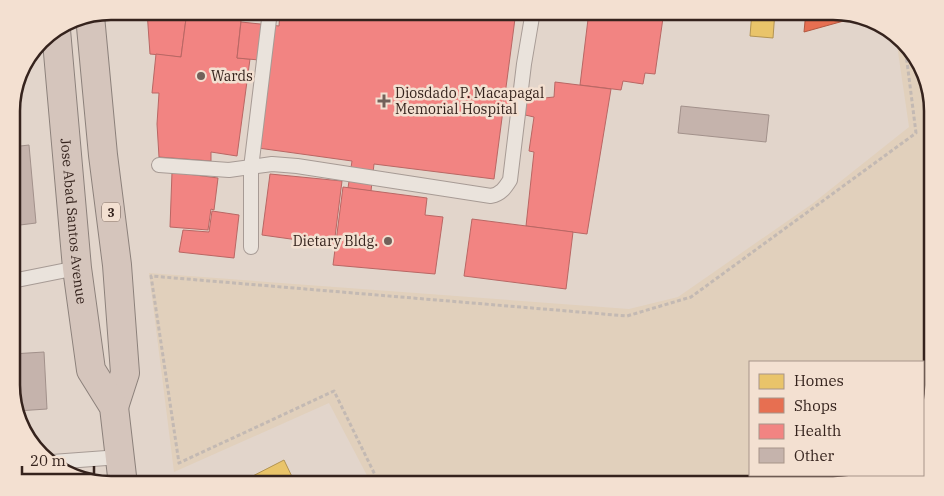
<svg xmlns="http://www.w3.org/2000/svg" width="944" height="496" viewBox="0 0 944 496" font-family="'IBM Plex Serif',serif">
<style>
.farmland{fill:#e1d0bc}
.homes{fill:#e9c46a;stroke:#b39453}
.shops{fill:#e76f51;stroke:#b25841}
.health{fill:#f28482;stroke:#b96764}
.building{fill:#c5b3ac;stroke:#a2918b}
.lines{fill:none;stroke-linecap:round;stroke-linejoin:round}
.lane-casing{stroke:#a79b95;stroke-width:16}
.highway-casing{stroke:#8c817b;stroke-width:30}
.path{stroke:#c3b9b3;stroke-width:3;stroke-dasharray:4 2.5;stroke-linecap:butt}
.lane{stroke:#eae3dc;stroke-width:14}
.highway{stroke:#d5c5bc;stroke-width:28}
.poi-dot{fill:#72615a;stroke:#f3e0d1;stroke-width:2}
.labels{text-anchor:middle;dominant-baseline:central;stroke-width:5;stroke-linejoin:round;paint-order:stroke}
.shield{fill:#f3e0d1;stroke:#6e5c53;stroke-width:1}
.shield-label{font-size:12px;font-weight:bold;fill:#35231d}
.poi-label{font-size:14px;fill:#35231d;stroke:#f3e0d1;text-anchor:start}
.street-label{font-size:14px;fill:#35231d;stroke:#f3e0d1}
.rim{fill:none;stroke:#35231d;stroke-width:2.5}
</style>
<rect width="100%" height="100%" fill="#e2d5cb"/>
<path class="farmland" d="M896,38L916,55L932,98L933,385L923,427V362H750V475H868L839,485H372L329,403L174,472L149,273L629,309L678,297L812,204L909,127Z"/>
<g class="homes">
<path d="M752,11H775L773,38L750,36Z"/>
<path d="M284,460L296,485H244L243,481Z"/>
</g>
<g class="shops">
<path d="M806,11H833L858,17L804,32Z"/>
<path d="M17,85L19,123L12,124L11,104Z"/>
</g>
<g class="health">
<path d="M147,11H187L181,57L150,54Z"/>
<path d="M187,11H242L237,58L250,59L237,156L211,152V161L159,157L157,124L159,93H152L156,54L181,57Z"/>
<path d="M280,11H516L494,179L374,164L371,191L348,188L352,161L258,148L270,61L237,58L241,22L279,26Z"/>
<path d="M589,11H664L655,74L645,73L643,84L623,81L621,90L580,85Z"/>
<path d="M555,82L611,89L587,234L526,226L534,152L529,151L534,117L503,110L504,93L525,100L554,97Z"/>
<path d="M172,172L218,178L214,210L211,209L208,230L170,227Z"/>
<path d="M270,174L342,181L334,245L262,235Z"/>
<path d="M343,187L427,198L425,215L443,217L435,274L333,265Z"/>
<path d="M212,211L239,215L234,258L179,252L183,230L209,232Z"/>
<path d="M472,219L573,232L566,289L464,276Z"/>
</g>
<g class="building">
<path d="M681,106L769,115L766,142L678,133Z"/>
<path d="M29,145L36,223L12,226V147Z"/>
<path d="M44,352L47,409L17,411L12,398V354Z"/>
</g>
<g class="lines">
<defs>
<g id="lane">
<path d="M159,165L229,170L272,164L297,166L491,196C501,194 505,188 510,180L524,64L533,11"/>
<path d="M251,247V168L270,11"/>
<path d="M12,281L77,268"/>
<path d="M52,462L120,457"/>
</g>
<g id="highway">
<path d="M90,16L103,155L117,265L125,373L114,407"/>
<path id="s1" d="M56,30L77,268L91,370L114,407L123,485"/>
</g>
</defs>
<use href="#lane" class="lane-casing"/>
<use href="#highway" class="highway-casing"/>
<path class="path" d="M380,485L334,391L179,463L151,276L627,316L691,297L916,133L905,46"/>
<use href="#lane" class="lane"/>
<use href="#highway" class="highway"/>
</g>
<g class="poi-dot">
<circle cx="201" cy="76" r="5"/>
<path d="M381.5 93.5h5v5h5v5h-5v5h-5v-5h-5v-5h5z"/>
<circle cx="388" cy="241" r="5"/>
</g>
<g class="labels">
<rect class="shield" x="102" y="202.5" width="18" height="19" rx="4"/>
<g class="shield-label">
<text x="111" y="212">3</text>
</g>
<g class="poi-label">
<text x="211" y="76">Wards</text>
<text x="395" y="93">Diosdado P. Macapagal<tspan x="395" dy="16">Memorial Hospital</tspan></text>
<text x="378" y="241" text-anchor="end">Dietary Bldg.</text>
</g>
<g class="street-label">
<text stroke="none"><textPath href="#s1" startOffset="192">Jose Abad Santos Avenue</textPath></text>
</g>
</g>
<path d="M0 0H944V496H0ZM111 20H833A91 91 0 0 1 924 111V385A91 91 0 0 1 833 476H111A91 91 0 0 1 20 385V111A91 91 0 0 1 111 20Z" fill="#f3e0d1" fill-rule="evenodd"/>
<path class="rim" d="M111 20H833A91 91 0 0 1 924 111V385A91 91 0 0 1 833 476H111A91 91 0 0 1 20 385V111A91 91 0 0 1 111 20Z"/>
<rect x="749" y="361" width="175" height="115" fill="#f3e0d1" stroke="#a79489"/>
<rect x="759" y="374" width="25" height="15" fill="#e9c46a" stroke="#a79489"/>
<text x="794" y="386" font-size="15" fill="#35231d">Homes</text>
<rect x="759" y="398" width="25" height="15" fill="#e76f51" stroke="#a79489"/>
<text x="794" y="411" font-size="15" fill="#35231d">Shops</text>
<rect x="759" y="424" width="25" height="15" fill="#f28482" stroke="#a79489"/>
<text x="794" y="436" font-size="15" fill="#35231d">Health</text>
<rect x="759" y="448" width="25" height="15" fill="#c5b3ac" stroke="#a79489"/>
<text x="794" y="461" font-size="15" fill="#35231d">Other</text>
<path d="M22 466v8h72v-8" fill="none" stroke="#35231d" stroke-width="2.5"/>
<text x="30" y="466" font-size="15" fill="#35231d" stroke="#f3e0d1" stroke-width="4" paint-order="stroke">20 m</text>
</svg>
